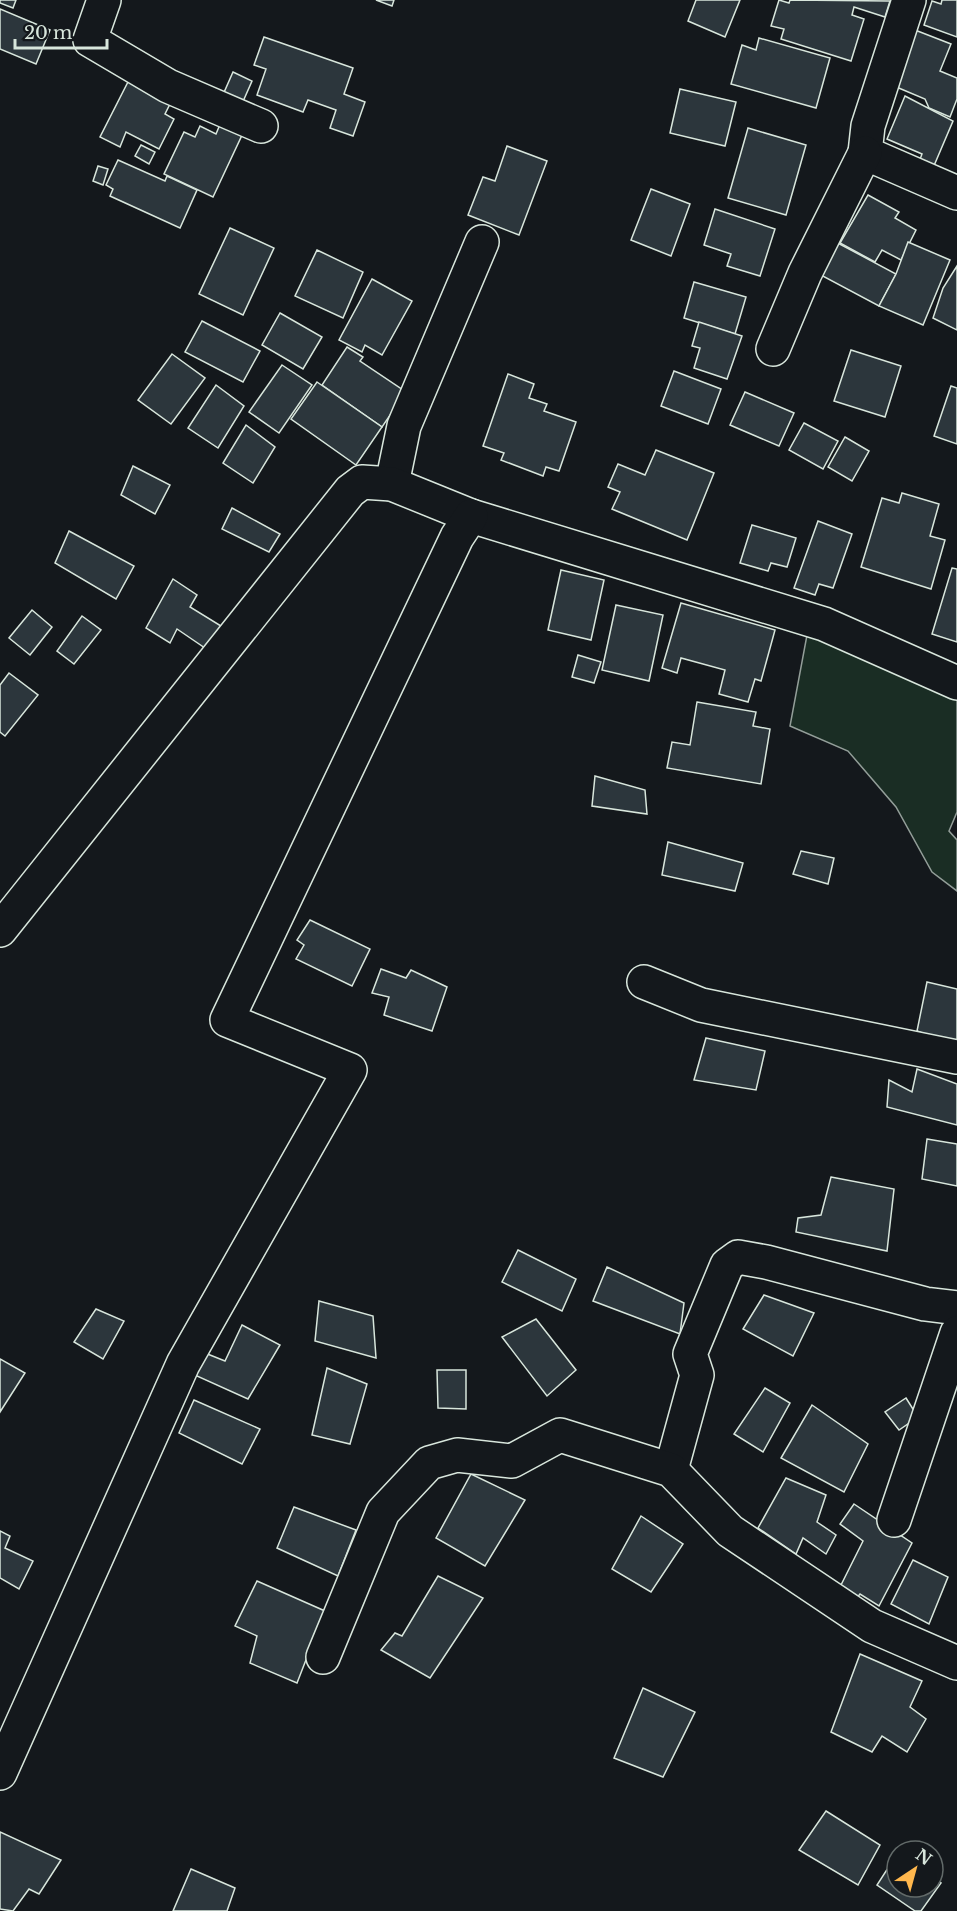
<svg xmlns="http://www.w3.org/2000/svg" width="957" height="1911" viewBox="0 0 957 1911" font-family="'Libre Baskerville',serif">
<style>
.green{fill:#1a2d24;stroke:#939e99;stroke-width:1.5}
.building{fill:#2c363c;stroke:#d8e6dc;stroke-width:1.5}
.lines{fill:none;stroke-linecap:round;stroke-linejoin:round}
.minor-casing{stroke:#d8e6dc;stroke-width:36}
.minor{stroke:#14181c;stroke-width:33}
</style>
<rect width="100%" height="100%" fill="#14181c"/>
<path class="green" d="M807,635L885,662L957,696V812L949,831L957,840V891L932,872L896,807L848,751L790,726Z"/>
<g class="building">
<path d="M0,0H16L13,8L0,3Z"/>
<path d="M376,0H394L392,6Z"/>
<path d="M696,0H740L725,37L688,21Z"/>
<path d="M779,0L789,3L790,0L890,1L885,17L854,7L852,15L864,19L851,61L781,39L784,29L771,26Z"/>
<path d="M942,0H957V37L924,25L932,1L941,4Z"/>
<path d="M0,9L50,30L36,64L0,49Z"/>
<path d="M915,30L951,44L940,71L957,78V99L950,117L929,108L925,99L894,86Z"/>
<path d="M264,37L353,68L344,94L365,102L353,136L330,128L336,110L308,100L303,112L257,95L266,69L254,65Z"/>
<path d="M759,38L830,58L816,108L731,84L742,45L756,50Z"/>
<path d="M233,72L252,81L241,106L222,97Z"/>
<path d="M131,76L173,98L165,114L174,119L159,149L126,132L120,147L100,137Z"/>
<path d="M680,89L736,102L725,146L670,133Z"/>
<path d="M905,96L953,121L933,168L919,162L922,154L887,139Z"/>
<path d="M221,122L243,133L213,197L164,174L184,132L195,137L200,126L216,134Z"/>
<path d="M748,128L806,145L786,215L728,198Z"/>
<path d="M141,145L155,152L149,164L135,156Z"/>
<path d="M507,146L547,161L519,235L468,215L483,177L495,181Z"/>
<path d="M118,160L165,181L167,176L197,190L180,228L110,196L113,189L106,185Z"/>
<path d="M98,166L108,169L103,185L93,181Z"/>
<path d="M651,189L690,204L671,256L631,240Z"/>
<path d="M868,195L899,212L895,218L916,230L901,260L882,250L875,262L840,243Z"/>
<path d="M715,209L775,229L760,276L727,266L731,254L704,245Z"/>
<path d="M230,228L274,248L243,315L199,294Z"/>
<path d="M834,241L896,274L879,306L817,273Z"/>
<path d="M908,242L950,260L923,325L879,306L896,274Z"/>
<path d="M317,250L363,272L343,318L295,296Z"/>
<path d="M957,266V330L933,318L943,288Z"/>
<path d="M372,279L412,301L382,355L365,345L362,352L339,340Z"/>
<path d="M694,282L746,297L735,334L684,318Z"/>
<path d="M280,313L322,337L303,369L262,345Z"/>
<path d="M202,321L260,351L243,382L185,352Z"/>
<path d="M699,322L742,336L727,379L694,368L700,348L692,346Z"/>
<path d="M347,347L363,357L360,361L406,392L382,427L322,385Z"/>
<path d="M851,350L901,366L885,417L834,401Z"/>
<path d="M172,354L205,378L171,424L138,400Z"/>
<path d="M282,365L312,385L279,433L249,412Z"/>
<path d="M674,371L721,389L708,424L661,406Z"/>
<path d="M508,374L534,384L529,398L547,404L544,411L576,422L559,471L546,467L543,476L501,460L504,453L483,446Z"/>
<path d="M317,382L382,427L356,465L291,419Z"/>
<path d="M216,385L244,406L218,448L188,428Z"/>
<path d="M951,386L957,388V444L934,436Z"/>
<path d="M745,392L794,413L779,446L730,425Z"/>
<path d="M804,423L838,441L823,469L789,450Z"/>
<path d="M246,425L275,447L253,483L223,463Z"/>
<path d="M845,437L869,451L852,481L828,467Z"/>
<path d="M656,450L714,473L687,540L612,509L620,492L608,487L618,464L645,475Z"/>
<path d="M133,466L170,485L155,514L121,495Z"/>
<path d="M902,493L939,504L930,536L945,540L931,589L861,567L882,498L899,503Z"/>
<path d="M232,508L280,534L269,552L222,529Z"/>
<path d="M818,521L852,534L833,588L819,584L815,595L794,588Z"/>
<path d="M752,525L796,538L787,567L771,563L768,571L740,563Z"/>
<path d="M69,531L134,566L116,599L55,563Z"/>
<path d="M952,568L957,569V642L932,634Z"/>
<path d="M561,570L604,580L591,640L548,630Z"/>
<path d="M173,579L197,595L190,607L221,626L205,648L177,629L170,643L146,628Z"/>
<path d="M681,603L775,630L761,681L755,679L748,702L719,694L725,670L681,658L677,673L662,668Z"/>
<path d="M616,605L663,615L649,681L602,670Z"/>
<path d="M32,610L52,627L30,655L9,638Z"/>
<path d="M82,616L101,630L74,664L57,651Z"/>
<path d="M578,655L601,662L594,683L572,677Z"/>
<path d="M9,673L38,695L5,736L0,732V685Z"/>
<path d="M697,702L756,712L753,726L770,729L761,784L667,768L672,742L690,745Z"/>
<path d="M595,776L645,790L647,814L592,806Z"/>
<path d="M668,842L743,863L735,891L662,875Z"/>
<path d="M801,851L834,858L828,884L793,874Z"/>
<path d="M310,920L370,949L352,986L296,959L304,945L297,940Z"/>
<path d="M381,969L406,978L411,970L447,987L432,1031L384,1015L389,997L372,993Z"/>
<path d="M927,982L957,989V1046L917,1031Z"/>
<path d="M706,1038L765,1051L756,1090L694,1080Z"/>
<path d="M917,1069L957,1084V1125L887,1107L889,1080L912,1092Z"/>
<path d="M927,1139L957,1144V1186L922,1179Z"/>
<path d="M831,1177L894,1189L887,1251L796,1232L798,1218L821,1215Z"/>
<path d="M518,1250L576,1279L562,1311L502,1282Z"/>
<path d="M607,1267L684,1303L680,1334L593,1301Z"/>
<path d="M764,1295L814,1313L793,1356L743,1329Z"/>
<path d="M319,1301L373,1316L376,1358L315,1341Z"/>
<path d="M96,1309L124,1321L103,1359L74,1342Z"/>
<path d="M536,1319L576,1370L547,1396L502,1337Z"/>
<path d="M242,1325L280,1345L248,1399L188,1372L200,1351L225,1361Z"/>
<path d="M0,1359L25,1373L0,1412Z"/>
<path d="M327,1368L367,1384L350,1444L312,1435Z"/>
<path d="M437,1370H466V1409L438,1408Z"/>
<path d="M765,1388L790,1403L763,1452L734,1434Z"/>
<path d="M906,1398L918,1417L899,1430L885,1412Z"/>
<path d="M194,1400L260,1429L242,1464L179,1433Z"/>
<path d="M812,1405L868,1444L844,1492L781,1458Z"/>
<path d="M471,1474L525,1500L485,1566L436,1538Z"/>
<path d="M786,1478L826,1495L817,1522L836,1535L826,1554L803,1538L796,1554L758,1528Z"/>
<path d="M854,1504L912,1543L879,1606L860,1594L852,1604L837,1593L863,1541L840,1524Z"/>
<path d="M294,1507L356,1530L338,1576L277,1548Z"/>
<path d="M641,1516L683,1544L651,1592L612,1569Z"/>
<path d="M0,1531L10,1536L5,1548L33,1561L19,1589L0,1578Z"/>
<path d="M913,1560L948,1577L929,1624L891,1604Z"/>
<path d="M438,1576L483,1598L430,1678L381,1650L395,1633L402,1636Z"/>
<path d="M257,1581L325,1611L297,1683L250,1663L257,1636L235,1626Z"/>
<path d="M860,1654L922,1681L910,1707L926,1719L907,1752L882,1736L872,1752L831,1732Z"/>
<path d="M643,1688L695,1712L663,1777L614,1758Z"/>
<path d="M826,1811L880,1845L858,1885L799,1850Z"/>
<path d="M0,1832L61,1860L39,1894L29,1889L13,1911L0,1909Z"/>
<path d="M897,1854V1887H933V1877L941,1883L921,1911H915L877,1885Z"/>
<path d="M191,1869L235,1888L227,1911H173Z"/>
</g>
<g class="lines">
<defs>
<g id="minor">
<path d="M104,0L90,40L168,86L261,126"/>
<path d="M909,0L868,126L865,153L957,193"/>
<path d="M773,349L805,273L865,153"/>
<path d="M392,484L404,426L482,242"/>
<path d="M0,930L350,491L362,482L392,484L471,516L824,624L957,683"/>
<path d="M644,982L701,1005L957,1057"/>
<path d="M671,1470L697,1375L690,1354L727,1265L738,1257L766,1262L925,1304L957,1308"/>
<path d="M894,1520L957,1333"/>
<path d="M323,1657L383,1512L429,1463L457,1455L512,1461L560,1435L671,1470L730,1531L872,1626L957,1663"/>
<path d="M0,1773L183,1364L350,1070L227,1020L457,537L471,516"/>
</g>
</defs>
<use href="#minor" class="minor-casing"/>
<use href="#minor" class="minor"/>
</g>
<g transform="translate(915 1869) rotate(36)"><circle r="28" fill="#14181c" stroke="#626a69" stroke-width="1.5"/>
<path d="M0-4.5L10 22L0 15L-10 22Z" fill="#ffb74d"/>
<text y="-9" font-size="16" font-weight="bold" text-anchor="middle" fill="#d8e6dc">N</text>
</g>
<path d="M15 39v9h92v-9" fill="none" stroke="#d8e6dc" stroke-width="3"/>
<text x="24" y="39" font-size="18" fill="#d8e6dc" stroke="#14181c" stroke-width="4.5" paint-order="stroke">20 m</text>
</svg>
